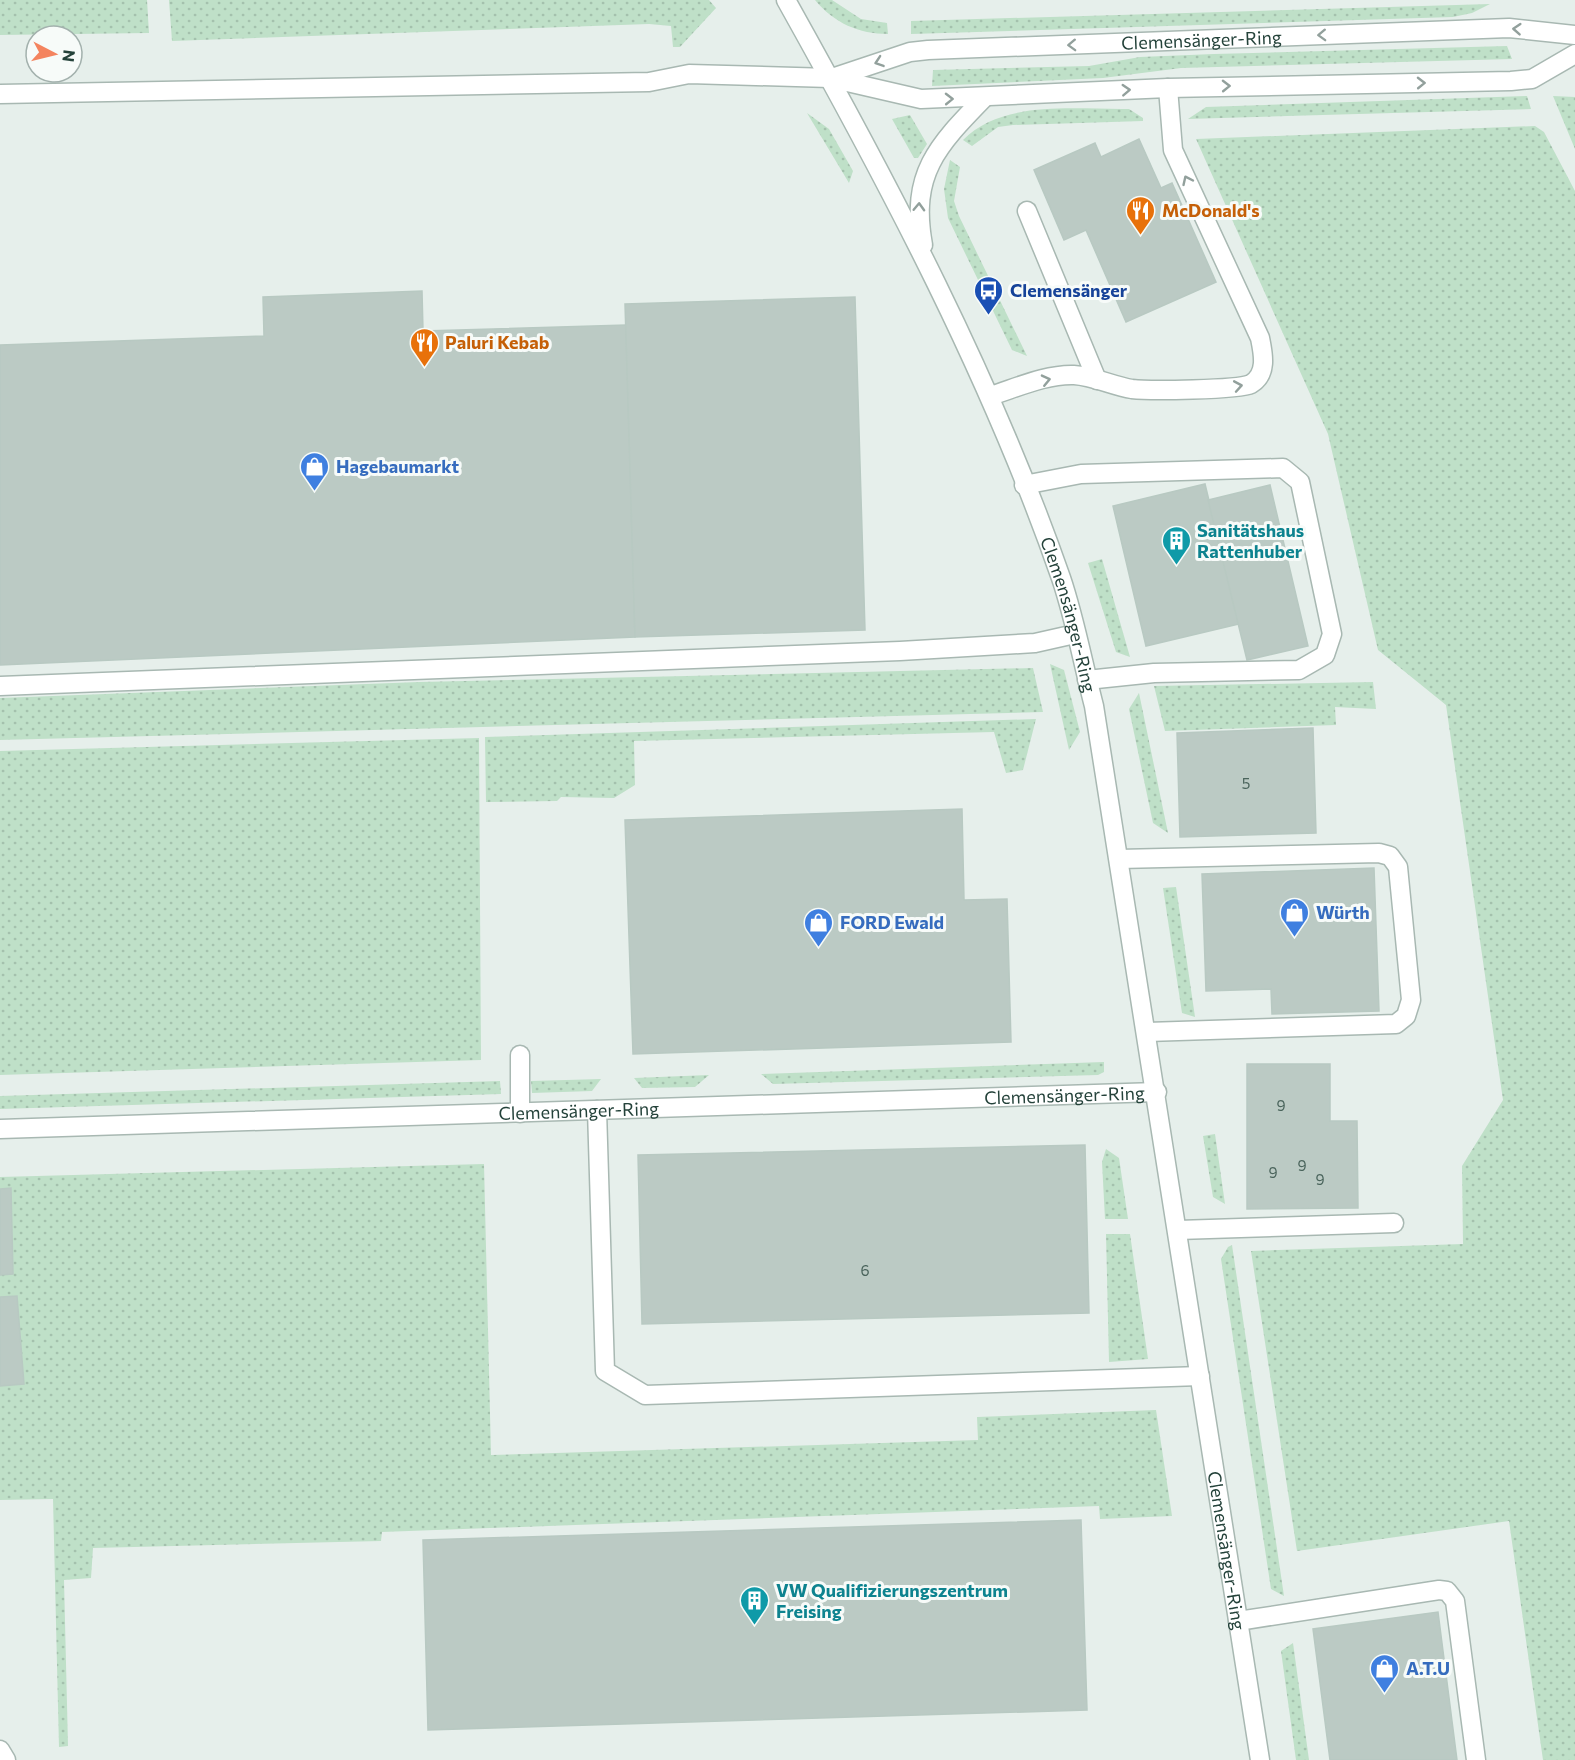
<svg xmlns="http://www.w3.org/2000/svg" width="1575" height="1760" viewBox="0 0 1575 1760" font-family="Commissioner,sans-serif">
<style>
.grass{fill:url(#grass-dots)}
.building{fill:#bbcac4;stroke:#b8c9c2;stroke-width:1.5}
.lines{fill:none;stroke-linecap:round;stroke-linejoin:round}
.service-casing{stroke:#a8b8b2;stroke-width:21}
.minor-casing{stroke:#a8b8b2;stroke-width:21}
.service{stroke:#fff;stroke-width:18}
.minor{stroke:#fff;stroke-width:18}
.oneway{stroke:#92a09c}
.labels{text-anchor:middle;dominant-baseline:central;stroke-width:6;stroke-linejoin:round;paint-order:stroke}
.number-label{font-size:15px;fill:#4a645c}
.street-label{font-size:18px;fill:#24423a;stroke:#f7fbf9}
.food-label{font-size:18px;font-weight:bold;fill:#c56008;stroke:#f7fbf9;text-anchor:start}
.transit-label{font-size:18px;font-weight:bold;fill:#164399;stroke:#f7fbf9;text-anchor:start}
.shop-label{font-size:18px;font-weight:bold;fill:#366cbe;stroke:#f7fbf9;text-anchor:start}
.culture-label{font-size:18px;font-weight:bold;fill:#0d838f;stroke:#f7fbf9;text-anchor:start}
</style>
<defs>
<pattern id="grass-dots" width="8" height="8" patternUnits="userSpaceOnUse" patternTransform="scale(1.5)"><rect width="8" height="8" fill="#bfe0c8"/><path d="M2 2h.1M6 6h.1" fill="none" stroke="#a4c1ad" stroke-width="1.8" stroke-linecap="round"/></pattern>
</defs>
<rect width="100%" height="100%" fill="#e6efeb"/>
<g class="grass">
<path d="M0,0H147L149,33L0,35Z"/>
<path d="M169,0H709L716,8L680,47H673L671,26L649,24L172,41Z"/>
<path d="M815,0H832L861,19L887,23L888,34C859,34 834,23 815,0Z"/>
<path d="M1490,4L1472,13L1453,17L911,34V21Z"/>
<path d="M1507,46L1512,59L1181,68L1103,78L932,86L933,70L1089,66L1140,57L1214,54Z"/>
<path d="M1527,96L1531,109L1188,119L1206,107Z"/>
<path d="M1553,96L1575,97V149Z"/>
<path d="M1129,109L1143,118V121L1013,125L998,127L972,146L963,140C1003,99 1076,110 1129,109Z"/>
<path d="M807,113L829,129L853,171L849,183Z"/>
<path d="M910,115L927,144L918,158H914L892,119Z"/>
<path d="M1535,126L1544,132L1575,191V1760H1543L1509,1521L1297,1551L1251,1251L1463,1244L1462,1166L1503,1100L1446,705L1378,650L1328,434L1196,139Z"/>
<path d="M950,160L960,167L954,201L959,216L1027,356L1012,350L948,218L944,189Z"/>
<path d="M1102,559L1130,657L1116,652L1088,563Z"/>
<path d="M1050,664L1064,670L1080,732L1069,750Z"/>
<path d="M1033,668L1043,712L0,740V698L419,682Z"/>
<path d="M1373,682L1376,709L1335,707L1336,725L1165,731L1154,686Z"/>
<path d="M1139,693L1168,833L1153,823L1129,709Z"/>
<path d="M1036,719L1023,770L1006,773L994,732L634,741L635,785L614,798L561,797L557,801L486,802L485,737Z"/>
<path d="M479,738L481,1060L0,1075V751Z"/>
<path d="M1176,887L1195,1017L1182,1013L1163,888Z"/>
<path d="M1104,1062V1072L1098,1075L773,1084L761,1074Z"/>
<path d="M709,1075L695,1087L642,1088L634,1078Z"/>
<path d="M601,1079L592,1091L532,1093L531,1081Z"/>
<path d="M500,1081L501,1094L0,1109V1096Z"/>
<path d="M1215,1134L1225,1204L1213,1197L1203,1136Z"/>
<path d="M1106,1149L1119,1158L1128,1219H1105L1102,1162Z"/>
<path d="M484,1164L491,1455L978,1440L977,1417L1156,1410L1172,1516L1100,1519L1099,1506L382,1532L381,1541L93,1548L91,1578L64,1580L68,1746L59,1747L53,1499L0,1500V1177Z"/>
<path d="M1106,1234H1130L1148,1359L1109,1362Z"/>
<path d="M1232,1245L1284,1596L1271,1589L1221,1259L1228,1247Z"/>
<path d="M1293,1643L1309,1760H1296L1281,1651Z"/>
</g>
<g class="building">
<path d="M1139,139L1161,188L1172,183L1216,282L1126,322L1086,230L1064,240L1034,170L1095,143L1101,157Z"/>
<path d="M422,291L423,331L626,325L635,637L0,665V345L264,336L263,297Z"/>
<path d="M855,297L865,630L635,637L625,304Z"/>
<path d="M1205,484L1239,624L1146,646L1113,506Z"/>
<path d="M1270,485L1308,646L1247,660L1208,500Z"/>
<path d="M1313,728L1316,833L1180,837L1177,733Z"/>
<path d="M962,809L964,900L1007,899L1011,1042L633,1054L625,820Z"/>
<path d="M1374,868L1379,1011L1272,1014L1271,989L1206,991L1202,874Z"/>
<path d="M1247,1064H1330V1121H1357L1358,1208L1247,1209Z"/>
<path d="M1085,1145L1089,1313L642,1324L638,1155Z"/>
<path d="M11,1188L13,1274L0,1275V1189Z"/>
<path d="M17,1296L24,1384L0,1386V1297Z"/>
<path d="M1081,1520L1087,1710L428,1730L423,1540Z"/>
<path d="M1438,1612L1457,1760H1330L1313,1629Z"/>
</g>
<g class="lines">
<defs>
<g id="service">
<path d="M0,94L649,82L689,74L830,78"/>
<path d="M1027,211L1097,380"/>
<path d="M990,396C1016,388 1046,374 1074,375C1093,376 1113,386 1132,389C1149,391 1238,390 1251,384C1268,374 1263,353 1260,338L1173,150L1168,88"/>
<path d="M1024,485L1081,474L1283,468L1300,482L1332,634L1325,655L1299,670L1154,673L1087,680"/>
<path d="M0,686L900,651L1035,643L1075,634"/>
<path d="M1119,859L1379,853L1390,856L1398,867L1411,1000L1406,1016L1396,1024L1147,1032"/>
<path d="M597,1110L605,1371L645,1395L1200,1376"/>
<path d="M520,1113V1055"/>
<path d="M1178,1230L1394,1223"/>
<path d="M1238,1621L1439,1590L1447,1591L1455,1601L1476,1760"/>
</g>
<g id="minor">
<path id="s1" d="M786,0C890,186 991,377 1061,578C1075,619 1083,664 1094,706L1260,1760"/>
<path d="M830,78L921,99L1168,88L1511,81L1532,79L1575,54"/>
<path id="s2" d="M832,78L910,52L928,50L1509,28L1575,35"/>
<path d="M923,245C910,174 937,146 984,98"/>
<path id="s3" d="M0,1129L1157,1092"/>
<path d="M0,1750L6,1760"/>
</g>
</defs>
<use href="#service" class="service-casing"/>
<use href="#minor" class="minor-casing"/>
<use href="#service" class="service"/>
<use href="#minor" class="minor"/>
</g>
<defs><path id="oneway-chevron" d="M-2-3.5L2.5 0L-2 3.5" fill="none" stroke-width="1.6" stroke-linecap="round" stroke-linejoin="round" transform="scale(1.5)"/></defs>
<g class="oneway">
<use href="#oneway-chevron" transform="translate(1517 29) rotate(-176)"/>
<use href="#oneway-chevron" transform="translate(1322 35) rotate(178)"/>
<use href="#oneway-chevron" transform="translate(1072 45) rotate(178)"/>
<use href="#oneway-chevron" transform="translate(879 62) rotate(161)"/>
<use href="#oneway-chevron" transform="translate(1421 83) rotate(-1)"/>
<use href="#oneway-chevron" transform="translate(1226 86) rotate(-1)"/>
<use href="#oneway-chevron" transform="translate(1126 90) rotate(-3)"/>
<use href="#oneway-chevron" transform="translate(949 99) rotate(-1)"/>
<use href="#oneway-chevron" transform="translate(1187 180) rotate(-115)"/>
<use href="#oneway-chevron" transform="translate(919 207) rotate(-88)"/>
<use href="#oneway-chevron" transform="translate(1046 380) rotate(-13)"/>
<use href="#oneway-chevron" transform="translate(1238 386) rotate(-10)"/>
</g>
<defs>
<symbol id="restaurant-pin" viewBox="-11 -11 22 30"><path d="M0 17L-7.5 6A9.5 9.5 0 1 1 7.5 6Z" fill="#e8710a" stroke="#f7fbf9"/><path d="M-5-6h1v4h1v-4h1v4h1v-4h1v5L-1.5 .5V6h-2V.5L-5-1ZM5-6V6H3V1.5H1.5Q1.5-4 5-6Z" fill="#fff"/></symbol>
<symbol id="bus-pin" viewBox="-11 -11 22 30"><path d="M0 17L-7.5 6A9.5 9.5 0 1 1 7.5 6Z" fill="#1a4fb4" stroke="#f7fbf9"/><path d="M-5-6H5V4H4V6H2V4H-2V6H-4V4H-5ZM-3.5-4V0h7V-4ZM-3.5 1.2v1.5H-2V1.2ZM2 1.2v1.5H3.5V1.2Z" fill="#fff"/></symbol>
<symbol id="shop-pin" viewBox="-11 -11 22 30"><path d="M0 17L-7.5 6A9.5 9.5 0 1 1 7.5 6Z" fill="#3f7fe0" stroke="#f7fbf9"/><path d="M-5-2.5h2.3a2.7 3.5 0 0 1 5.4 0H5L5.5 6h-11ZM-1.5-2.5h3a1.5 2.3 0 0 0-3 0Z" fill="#fff"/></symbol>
<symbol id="building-pin" viewBox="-11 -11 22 30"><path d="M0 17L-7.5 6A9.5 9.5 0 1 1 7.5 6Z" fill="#0f9aa8" stroke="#f7fbf9"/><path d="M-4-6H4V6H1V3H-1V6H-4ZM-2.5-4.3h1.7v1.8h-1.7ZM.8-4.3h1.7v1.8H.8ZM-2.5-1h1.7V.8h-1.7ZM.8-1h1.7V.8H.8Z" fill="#fff"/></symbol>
</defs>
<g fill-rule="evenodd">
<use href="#restaurant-pin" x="1124" y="194" width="33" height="45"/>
<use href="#bus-pin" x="972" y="274" width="33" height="45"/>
<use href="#restaurant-pin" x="408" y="326" width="33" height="45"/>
<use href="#shop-pin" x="298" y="450" width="33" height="45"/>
<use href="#building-pin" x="1160" y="524" width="33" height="45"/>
<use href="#shop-pin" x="1278" y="896" width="33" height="45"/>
<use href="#shop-pin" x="802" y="906" width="33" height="45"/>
<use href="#building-pin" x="738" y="1584" width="33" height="45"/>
<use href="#shop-pin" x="1368" y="1652" width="33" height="45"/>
</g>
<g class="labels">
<g class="number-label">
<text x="1246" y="783">5</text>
<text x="1281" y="1105">9</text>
<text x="1302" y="1165">9</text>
<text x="1273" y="1172">9</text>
<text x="1320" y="1179">9</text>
<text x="865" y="1270">6</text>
</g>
<g class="street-label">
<text stroke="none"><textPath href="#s2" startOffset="374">Clemensänger-Ring</textPath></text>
<text stroke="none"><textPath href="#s1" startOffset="678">Clemensänger-Ring</textPath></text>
<text stroke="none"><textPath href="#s3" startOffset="1065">Clemensänger-Ring</textPath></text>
<text stroke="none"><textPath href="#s3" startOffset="579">Clemensänger-Ring</textPath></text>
<text stroke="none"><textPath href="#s1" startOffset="1628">Clemensänger-Ring</textPath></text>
</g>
<g class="food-label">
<text x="1162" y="210">McDonald's</text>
<text x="445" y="342">Paluri Kebab</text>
</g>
<g class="transit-label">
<text x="1010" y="290">Clemensänger</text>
</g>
<g class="shop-label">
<text x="336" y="466">Hagebaumarkt</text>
<text x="1316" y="912">Würth</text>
<text x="840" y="922">FORD Ewald</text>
<text x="1406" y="1668">A.T.U</text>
</g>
<g class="culture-label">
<text x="1197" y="530">Sanitätshaus<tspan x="1197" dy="21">Rattenhuber</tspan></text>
<text x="776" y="1590">VW Qualifizierungszentrum<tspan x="776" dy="21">Freising</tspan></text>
</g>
</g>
<g transform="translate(54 54) rotate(97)"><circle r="28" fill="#f7fbf9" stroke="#a3b1ad" stroke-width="1.5"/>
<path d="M0-4.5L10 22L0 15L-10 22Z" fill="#f4845f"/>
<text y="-9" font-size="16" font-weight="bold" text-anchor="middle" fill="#24423a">N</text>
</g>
</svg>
